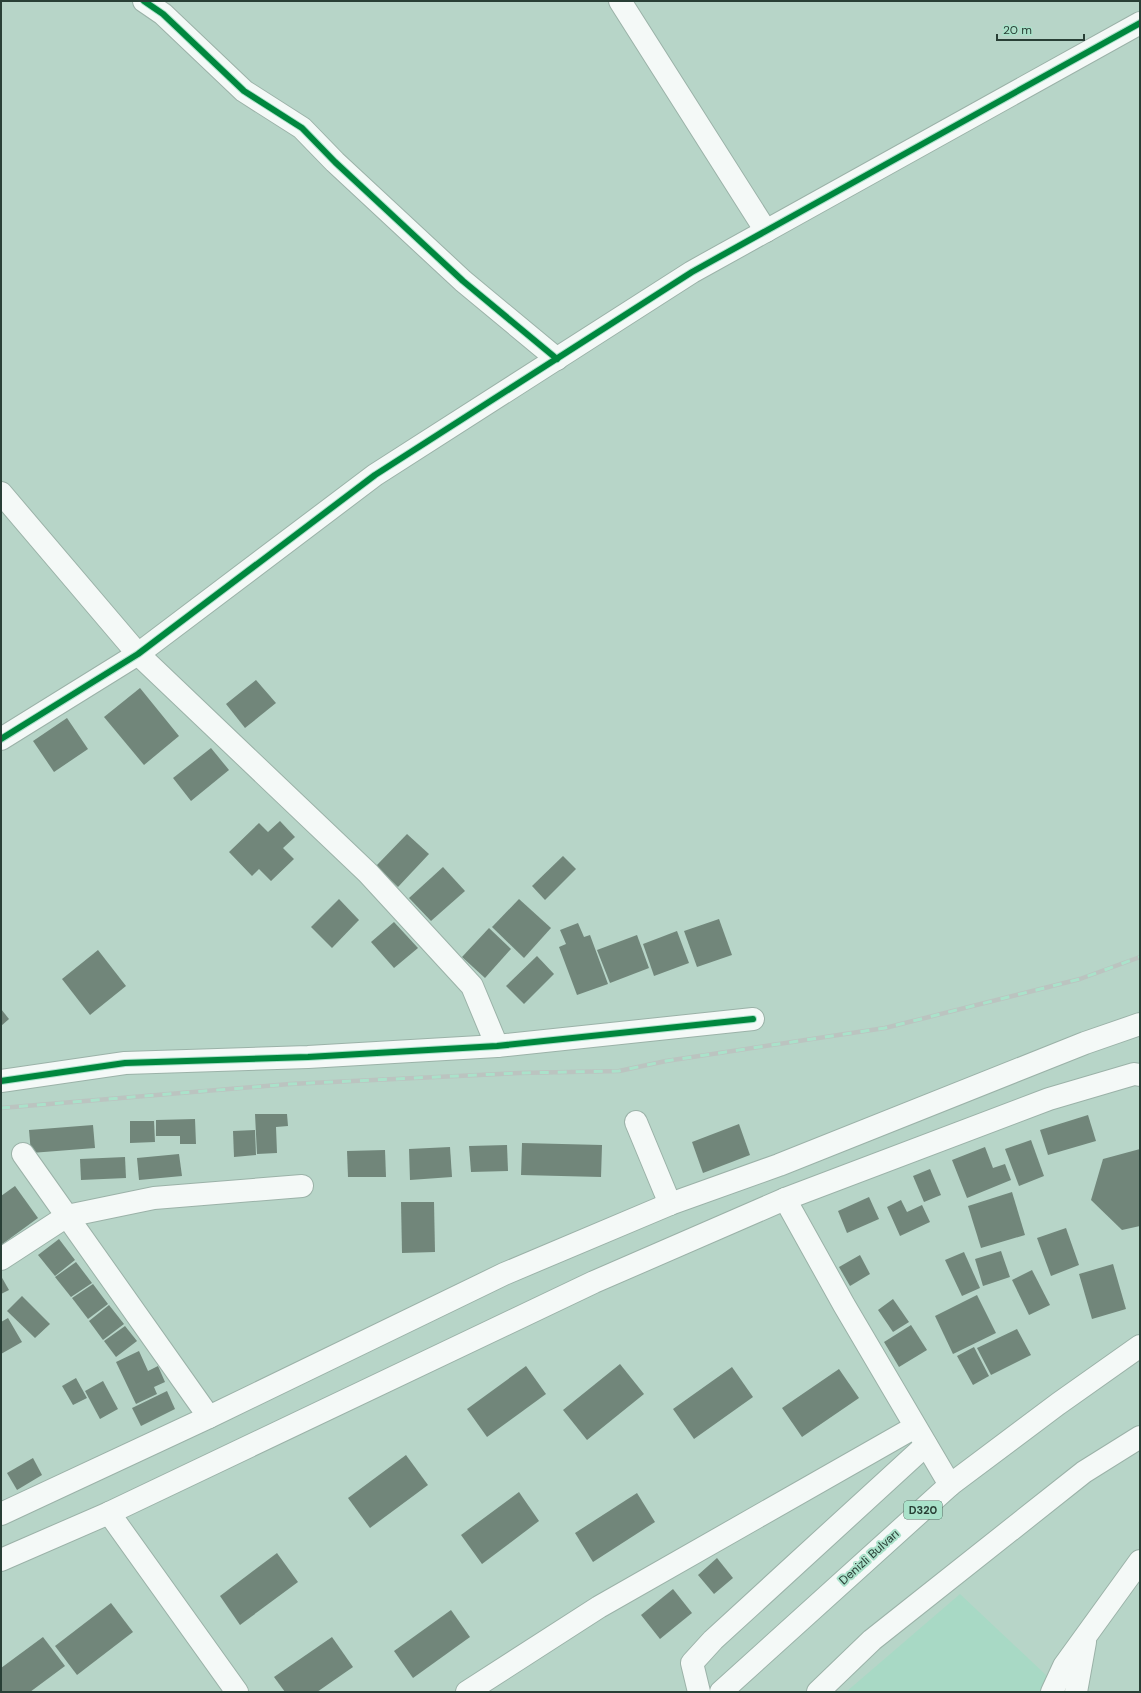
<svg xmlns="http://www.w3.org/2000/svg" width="1141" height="1693" viewBox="0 0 1141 1693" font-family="'DM Sans',sans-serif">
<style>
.built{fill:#a8d9c5}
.building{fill:#71867a}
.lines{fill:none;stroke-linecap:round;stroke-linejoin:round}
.minor-casing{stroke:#9bb2a8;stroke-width:24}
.major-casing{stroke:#9bb2a8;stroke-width:24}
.highway-casing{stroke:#9bb2a8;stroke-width:24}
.minor{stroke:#f4f9f7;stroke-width:22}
.major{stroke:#f4f9f7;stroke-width:22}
.highway{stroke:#f4f9f7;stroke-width:22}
.rail-casing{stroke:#bbc4c0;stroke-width:4.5}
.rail{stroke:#aae2ca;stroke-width:3;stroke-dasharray:9;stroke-linecap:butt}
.cycleway-casing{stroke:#aae2ca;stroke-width:8}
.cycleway{stroke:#00873e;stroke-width:6}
.labels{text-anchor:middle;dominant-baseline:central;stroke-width:4;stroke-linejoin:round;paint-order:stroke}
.shield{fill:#aae2ca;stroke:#507062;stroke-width:1}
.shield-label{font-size:11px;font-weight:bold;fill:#293f36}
.street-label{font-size:12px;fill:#293f36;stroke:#aae2ca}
</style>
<rect width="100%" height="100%" fill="#b7d5c8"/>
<path class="built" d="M960,1594L1064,1692H846Z"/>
<g class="building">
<path d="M256,680L276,703L245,728L226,704Z"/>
<path d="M140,688L179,736L144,765L104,717Z"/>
<path d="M67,718L88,749L54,772L33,741Z"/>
<path d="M211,748L229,770L191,801L173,778Z"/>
<path d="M280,821L295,837L283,848L294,859L271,881L259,869L252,876L229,852L259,823L268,832Z"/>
<path d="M407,834L429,854L398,887L376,866Z"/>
<path d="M563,856L576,869L545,900L532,886Z"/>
<path d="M443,867L465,891L431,921L409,898Z"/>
<path d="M339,899L359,920L332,948L311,927Z"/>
<path d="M519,899L551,928L524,958L492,927Z"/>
<path d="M719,919L732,955L697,967L684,931Z"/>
<path d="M394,922L418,948L394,968L371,942Z"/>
<path d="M578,923L584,937L590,935L608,984L577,995L559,947L566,944L560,930Z"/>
<path d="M489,928L511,949L485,978L462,957Z"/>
<path d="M677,931L689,963L654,976L643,944Z"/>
<path d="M637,935L649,968L610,983L597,950Z"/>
<path d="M98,950L126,986L90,1015L62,979Z"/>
<path d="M537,956L554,974L524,1004L506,986Z"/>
<path d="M1,1009L9,1019L1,1026Z"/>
<path d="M255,1114H287L288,1126L276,1127L277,1153L257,1154Z"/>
<path d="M1088,1115L1096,1141L1048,1155L1040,1130Z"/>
<path d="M195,1119L196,1144H180V1136H156V1120Z"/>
<path d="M130,1121H154L155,1142L130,1143Z"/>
<path d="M739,1124L750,1155L703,1173L692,1142Z"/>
<path d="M93,1125L95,1148L31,1153L29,1130Z"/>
<path d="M255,1130L256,1155L234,1157L233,1131Z"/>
<path d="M1031,1140L1044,1176L1019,1186L1005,1149Z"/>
<path d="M522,1143L602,1145L601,1177L521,1175Z"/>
<path d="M507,1145L508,1171L471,1172L469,1146Z"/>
<path d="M450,1147L452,1177L410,1180L409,1149Z"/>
<path d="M985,1147L993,1168L1005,1164L1011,1180L967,1198L952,1160Z"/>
<path d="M1140,1149V1226L1122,1230L1091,1200L1103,1159Z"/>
<path d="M385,1150L386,1177H348L347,1151Z"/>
<path d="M179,1154L182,1176L139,1180L137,1158Z"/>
<path d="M125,1157L126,1178L81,1180L80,1159Z"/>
<path d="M930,1169L941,1195L924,1202L913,1176Z"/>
<path d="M15,1186L38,1218L1,1245V1196Z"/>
<path d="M1012,1192L1025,1235L981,1248L968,1206Z"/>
<path d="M869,1197L879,1219L847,1233L838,1211Z"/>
<path d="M901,1200L907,1212L922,1205L930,1222L900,1236L887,1207Z"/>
<path d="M401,1202H434L435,1252L402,1253Z"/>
<path d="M1066,1228L1079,1265L1051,1276L1037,1238Z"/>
<path d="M59,1239L75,1260L55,1276L38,1255Z"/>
<path d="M1001,1251L1010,1277L983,1286L975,1259Z"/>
<path d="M964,1252L980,1288L962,1296L945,1260Z"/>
<path d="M860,1255L870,1274L850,1286L839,1267Z"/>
<path d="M76,1262L92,1283L71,1297L55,1277Z"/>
<path d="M1113,1264L1126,1309L1092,1319L1079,1274Z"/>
<path d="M1032,1270L1050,1305L1029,1315L1012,1280Z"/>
<path d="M1,1276L9,1290L1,1294Z"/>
<path d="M93,1284L108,1304L88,1319L72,1298Z"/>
<path d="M977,1295L996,1333L953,1354L935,1316Z"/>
<path d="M22,1296L50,1324L35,1338L7,1311Z"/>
<path d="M893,1299L909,1322L893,1332L878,1310Z"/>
<path d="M109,1305L124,1324L103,1340L89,1321Z"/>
<path d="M8,1318L22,1342L1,1354V1322Z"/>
<path d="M911,1325L927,1350L899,1367L884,1342Z"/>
<path d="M125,1326L137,1341L116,1357L104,1341Z"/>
<path d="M1017,1329L1031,1355L991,1375L977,1348Z"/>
<path d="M974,1347L989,1376L973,1385L957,1356Z"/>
<path d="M139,1351L148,1371L158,1366L165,1382L154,1387L157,1394L136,1404L116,1362Z"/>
<path d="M620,1364L644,1394L587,1440L563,1410Z"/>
<path d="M526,1366L546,1394L487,1437L467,1409Z"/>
<path d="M732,1367L753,1397L694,1439L673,1409Z"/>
<path d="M839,1369L859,1398L802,1437L782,1408Z"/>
<path d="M76,1378L87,1398L73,1405L62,1386Z"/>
<path d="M103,1381L118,1409L100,1419L85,1391Z"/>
<path d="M167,1391L175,1409L141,1426L132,1408Z"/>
<path d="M406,1455L428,1485L370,1528L348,1498Z"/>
<path d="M33,1458L42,1475L17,1490L7,1473Z"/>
<path d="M519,1492L539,1521L482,1564L461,1535Z"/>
<path d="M637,1493L655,1522L593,1562L575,1533Z"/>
<path d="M277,1553L298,1582L240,1625L220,1596Z"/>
<path d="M717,1558L733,1578L714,1594L698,1575Z"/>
<path d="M673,1589L692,1613L660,1639L641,1615Z"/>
<path d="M111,1603L133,1632L77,1675L55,1646Z"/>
<path d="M451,1610L470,1637L413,1678L394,1651Z"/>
<path d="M43,1637L65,1666L30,1692H1V1668Z"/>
<path d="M332,1637L353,1667L317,1692H285L274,1677Z"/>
</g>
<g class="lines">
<defs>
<g id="minor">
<path d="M144,1L163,14L244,91L302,128L335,162L463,281L557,359"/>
<path d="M620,1L766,231"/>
<path d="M1,493L138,654L368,873L472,986L497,1046"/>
<path d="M1,739L138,654L375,475L692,272L1140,23"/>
<path d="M1,1081L125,1063L308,1057L497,1046L753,1019"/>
<path d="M636,1122L670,1204"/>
<path d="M23,1154L209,1417"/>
<path d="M785,1199L844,1305L950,1485"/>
<path d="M1,1259L67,1216L154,1198L302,1186"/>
<path d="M109,1513L237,1692"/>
<path d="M467,1692L599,1607L915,1427"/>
<path d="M699,1692L692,1663L713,1640L926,1445"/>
<path d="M1052,1692L1064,1666L1140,1561"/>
<path d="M1076,1692L1085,1642"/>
</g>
<g id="major">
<path d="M1,1514L209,1417L504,1274L670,1204L779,1165L1085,1043L1140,1024"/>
<path d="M1,1560L109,1513L594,1282L785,1199L1049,1099L1134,1074L1140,1075"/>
</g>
<g id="highway">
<path d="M721,1692L950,1485L1058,1404L1140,1346"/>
<path d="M818,1692L872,1640L1084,1472L1140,1437"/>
</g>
</defs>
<use href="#minor" class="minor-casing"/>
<use href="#major" class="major-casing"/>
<use href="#highway" class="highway-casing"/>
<use href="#minor" class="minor"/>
<use href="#major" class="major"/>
<use href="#highway" class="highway"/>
<defs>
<path id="rail" d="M1,1108L290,1084L519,1073L619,1071L666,1061L885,1028L1080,979L1140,957"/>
</defs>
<use href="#rail" class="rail-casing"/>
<use href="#rail" class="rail"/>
<defs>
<g id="cycleway">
<path d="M144,1L163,14L244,91L302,128L335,162L463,281L557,359"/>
<path d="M1,739L138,654L375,475L692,272L1140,23"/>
<path d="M1,1081L125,1063L308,1057L497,1046L753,1019"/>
</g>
</defs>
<use href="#cycleway" class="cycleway-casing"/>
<use href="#cycleway" class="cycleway"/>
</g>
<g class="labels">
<rect class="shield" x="904" y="1501" width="38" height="18" rx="3"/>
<g class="shield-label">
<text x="923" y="1510">D320</text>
</g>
<g class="street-label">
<text transform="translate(869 1557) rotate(-42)">Denizli Bulvarı</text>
</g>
</g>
<rect width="1141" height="1693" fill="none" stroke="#293f36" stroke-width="4"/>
<path d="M997 34v6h87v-6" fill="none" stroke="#293f36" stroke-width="2"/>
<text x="1003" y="34" font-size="12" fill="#293f36" stroke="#aae2ca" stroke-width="3" paint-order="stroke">20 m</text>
</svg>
